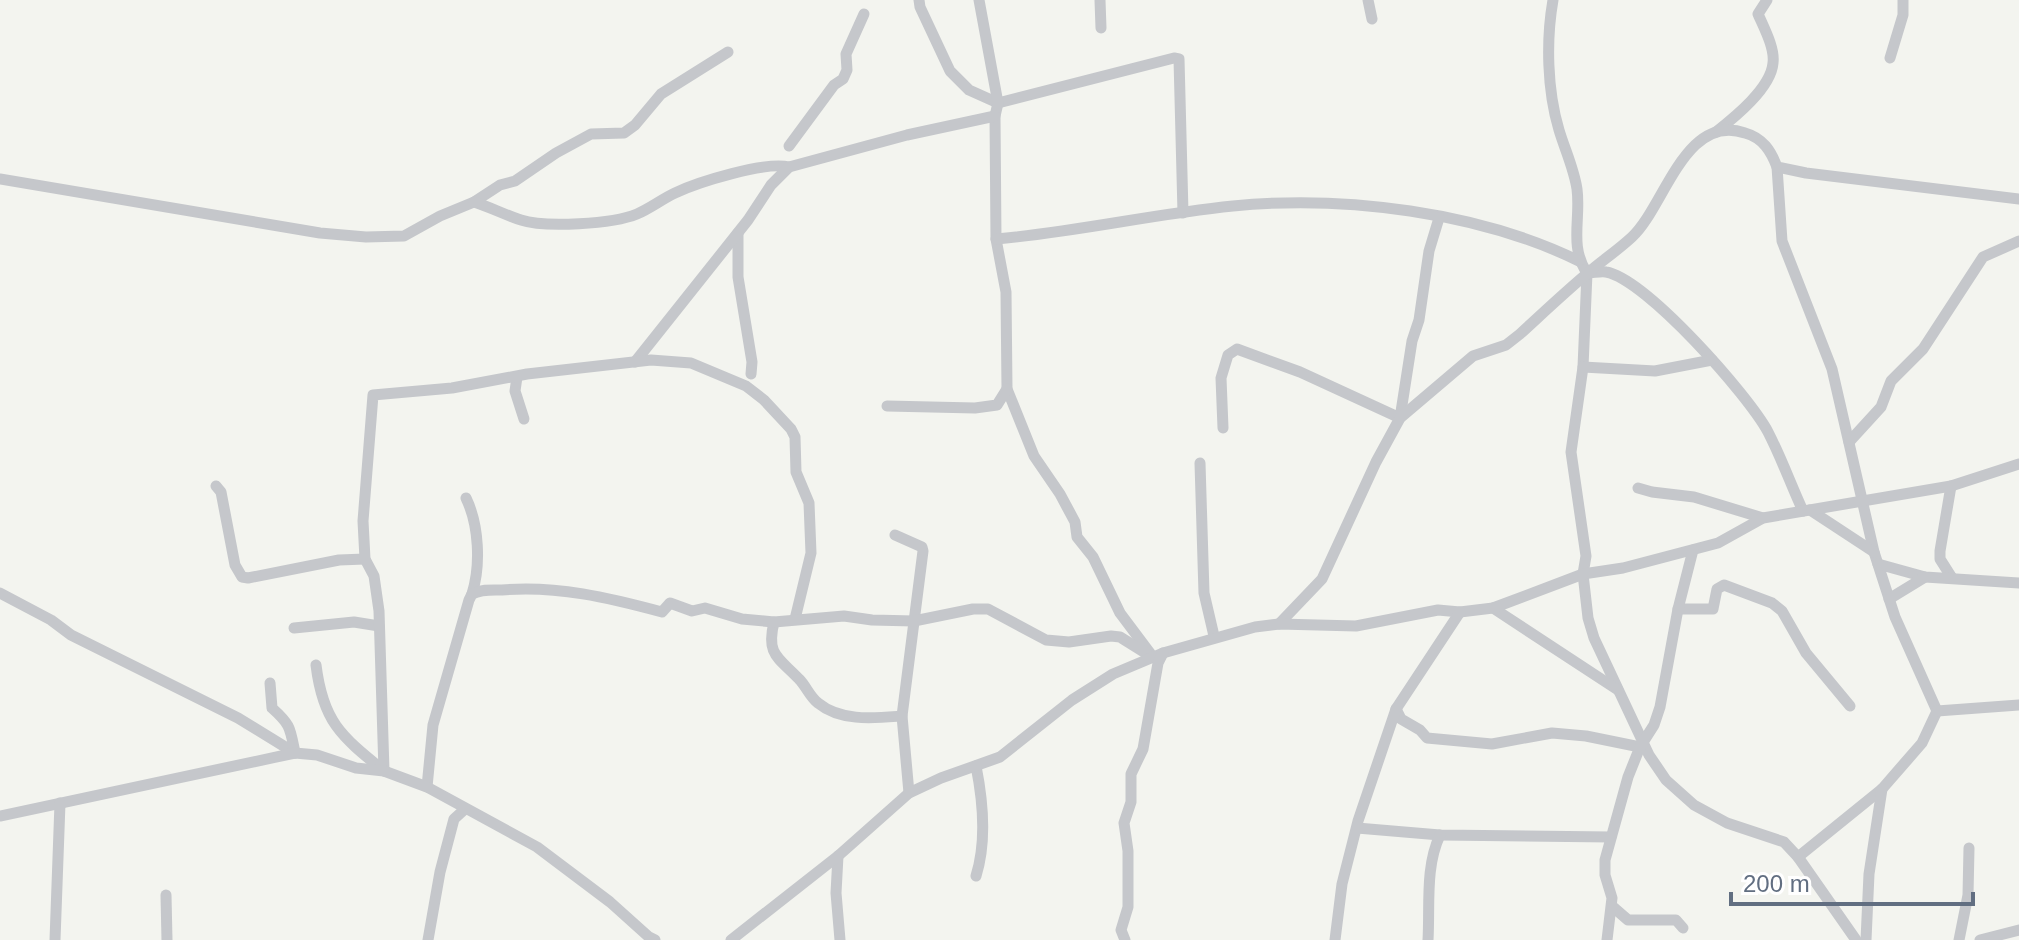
<svg xmlns="http://www.w3.org/2000/svg" width="2019" height="940" viewBox="0 0 2019 940" font-family="Arial,sans-serif">
<style>
.lines{fill:none;stroke-linecap:round;stroke-linejoin:round}
.minor{stroke:#c5c7cb;stroke-width:11}
</style>
<rect width="100%" height="100%" fill="#f3f4ef"/>
<g class="lines">
<g class="minor">
<path d="M919,0L920,7L950,71L969,90L998,103L1174,58L1179,59L1183,213"/>
<path d="M979,0L998,103L995,116L996,239L1006,292L1007,389L1034,456L1060,494L1075,522L1077,537L1093,557L1120,613L1150,653"/>
<path d="M1100,0L1101,28"/>
<path d="M1368,0L1372,19"/>
<path d="M1553,0C1546,40 1547,90 1559,130C1565,150 1574,169 1577,189C1581,219 1569,246 1587,273L1583,367L1571,452L1586,556L1583,574L1588,618L1594,638L1649,755L1666,780L1694,805L1727,823L1784,842L1798,857L1856,940"/>
<path d="M1890,58L1903,15V0"/>
<path d="M1716,132C1735,117 1771,88 1773,63C1775,48 1764,28 1758,14L1767,0"/>
<path d="M789,146L834,85L843,79L847,70L846,54L864,14"/>
<path d="M1777,167L1782,241L1832,369L1874,552L1895,617L1937,711L1922,743L1882,789L1798,857"/>
<path d="M0,179L320,233L366,237L404,236L440,216L474,202L500,185L515,181L556,153L591,134L624,133L635,125L661,94L728,52"/>
<path d="M474,202C490,207 505,215 521,220C545,228 613,224 637,214C651,208 662,199 675,193C698,182 766,161 789,167"/>
<path d="M738,233V277L752,362L751,374"/>
<path d="M996,239C1076,232 1153,214 1233,206C1344,195 1479,212 1579,261"/>
<path d="M1588,273C1593,273 1601,271 1606,272C1646,279 1749,396 1768,432C1781,457 1791,485 1803,511"/>
<path d="M635,362L748,220L771,185L789,167L907,135L995,116"/>
<path d="M1583,367L1655,371L1712,360"/>
<path d="M517,377L515,391L524,419"/>
<path d="M887,406L975,408L997,405L1007,389"/>
<path d="M1223,428L1221,378L1228,355L1237,349L1300,372L1400,418L1412,341L1419,320L1429,251L1439,218"/>
<path d="M1849,442L1881,407L1891,381L1923,349L1983,257L2019,241"/>
<path d="M1200,463L1204,593L1214,636"/>
<path d="M216,486L221,492L235,565L242,577L248,578L339,560L365,559"/>
<path d="M1951,486L1940,551V559L1952,578"/>
<path d="M1638,488L1652,492L1694,497L1763,518"/>
<path d="M466,498C479,525 481,565 472,594"/>
<path d="M1810,510L1874,552"/>
<path d="M895,535L922,547L923,551L902,716L909,793"/>
<path d="M1878,564L1925,577L2019,583"/>
<path d="M0,593L51,620L71,635L238,718L295,753"/>
<path d="M1889,599L1925,577"/>
<path d="M1493,608L1618,690"/>
<path d="M1678,609H1713L1717,589L1724,585L1772,603L1782,611L1806,653L1850,706"/>
<path d="M774,622C766,655 778,657 799,679C806,686 810,697 818,703C841,722 875,718 902,716"/>
<path d="M1279,624L1322,579L1376,462L1400,418L1473,356L1506,345L1520,334C1543,313 1565,292 1589,272C1603,260 1618,250 1632,237C1664,208 1685,112 1745,133C1763,138 1771,151 1777,167L1806,173L2019,199"/>
<path d="M294,628L354,622L379,626"/>
<path d="M316,665C323,722 341,736 384,771"/>
<path d="M270,683L272,708C291,725 290,728 295,753"/>
<path d="M1396,709L1401,719L1420,730L1427,738L1492,744L1552,733L1586,736L1640,747"/>
<path d="M1937,711L2019,705"/>
<path d="M976,766C983,801 987,841 976,876"/>
<path d="M384,771L379,611L374,576L365,559L363,521L373,395L452,388L527,374L651,360L691,363L746,386L764,400L791,429L795,437L796,472L809,503L811,553L795,619"/>
<path d="M427,787L433,725L469,600L472,594C482,589 492,590 502,590C556,585 610,598 662,612L670,603L692,611L705,608L742,619L774,622L844,616L872,620L914,621L973,609H988L1046,640L1069,642L1111,636L1120,637L1152,657"/>
<path d="M0,816L295,753L317,755L356,768L384,771L427,787L537,847L610,902L649,937L655,940"/>
<path d="M1357,828L1440,835L1611,837"/>
<path d="M838,856L836,893L840,940"/>
<path d="M166,895L167,940"/>
<path d="M1613,907L1628,920H1676L1683,928"/>
<path d="M55,940L60,803"/>
<path d="M428,940L440,872L454,819L465,809"/>
<path d="M731,940L838,856L909,793L941,778L1000,757L1072,700L1113,674L1163,653L1255,627L1279,624L1356,626L1438,610L1460,612L1493,608L1583,574L1623,568L1718,543L1763,518L1951,486L2019,464"/>
<path d="M1125,940L1121,930L1128,907V851L1124,823L1131,802V774L1143,749L1158,663L1163,653"/>
<path d="M1335,940L1342,884L1358,821L1396,709L1460,612"/>
<path d="M1428,940C1430,905 1425,867 1440,835"/>
<path d="M1607,940L1612,898L1605,875V860L1628,777L1640,747L1654,725L1660,707L1678,609L1693,550"/>
<path d="M1866,940L1869,874L1882,789"/>
<path d="M1959,940L1968,895L1969,848"/>
<path d="M1980,940L2019,930"/>
</g>
</g>
<path d="M1731 892v12h242v-12" fill="none" stroke="#616e81" stroke-width="4"/>
<text x="1743" y="892" font-size="24" fill="#616e81" stroke="#ffffff" stroke-width="6" paint-order="stroke">200 m</text>
</svg>
